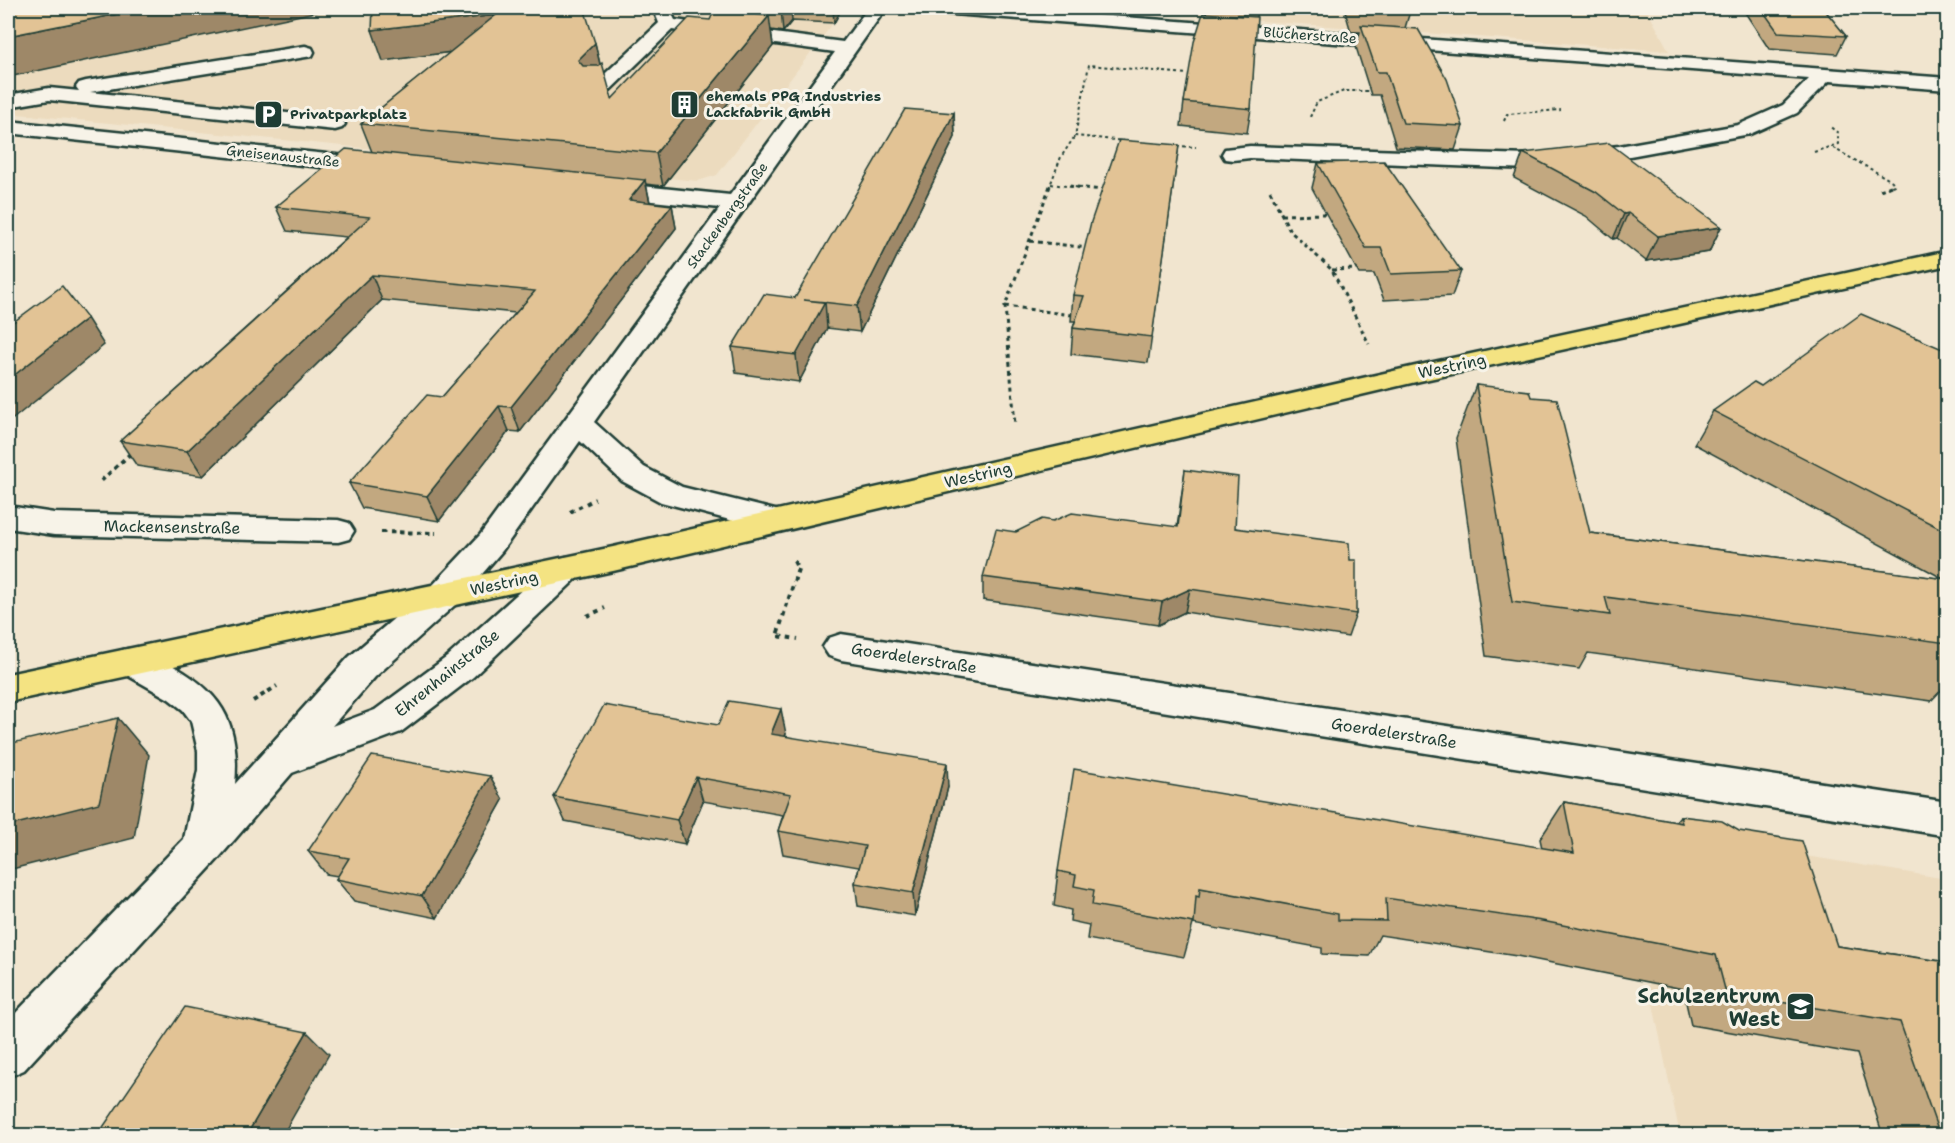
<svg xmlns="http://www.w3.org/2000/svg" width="1955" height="1143" viewBox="0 0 1955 1143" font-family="'Shantell Sans',sans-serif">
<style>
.built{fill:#ecdbbe}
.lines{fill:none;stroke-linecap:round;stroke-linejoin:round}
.minor-casing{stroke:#1f3d34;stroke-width:5}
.major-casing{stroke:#1f3d34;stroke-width:5}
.path-far2{stroke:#1f3d34;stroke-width:2;stroke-dasharray:3 3;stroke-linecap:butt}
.path-far1{stroke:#1f3d34;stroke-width:3;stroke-dasharray:4 4;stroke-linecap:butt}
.path{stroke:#1f3d34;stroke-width:4;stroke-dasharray:4.5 4.5;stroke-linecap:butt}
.minor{fill:#f7f3e8;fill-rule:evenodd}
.major{fill:#f4e382;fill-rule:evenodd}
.wall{fill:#c2a880;stroke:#1f3d34;stroke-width:1.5}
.shaded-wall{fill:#9e8868;stroke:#1f3d34;stroke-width:1.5}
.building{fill:#e2c395;stroke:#1f3d34;stroke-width:1.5}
.labels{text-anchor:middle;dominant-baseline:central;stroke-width:6;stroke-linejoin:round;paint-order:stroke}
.far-street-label{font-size:14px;fill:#1f3d34;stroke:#f7f3e8}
.far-poi-label{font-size:14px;font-weight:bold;fill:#1f3d34;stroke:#f7f3e8;text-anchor:start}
.street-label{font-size:16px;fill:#1f3d34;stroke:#f7f3e8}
.near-poi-label{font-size:20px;font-weight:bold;fill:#1f3d34;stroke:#f7f3e8;text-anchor:end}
</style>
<rect width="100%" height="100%" fill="#f1e5cf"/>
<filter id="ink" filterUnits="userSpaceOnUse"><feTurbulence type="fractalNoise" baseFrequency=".0167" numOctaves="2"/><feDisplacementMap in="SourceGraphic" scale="12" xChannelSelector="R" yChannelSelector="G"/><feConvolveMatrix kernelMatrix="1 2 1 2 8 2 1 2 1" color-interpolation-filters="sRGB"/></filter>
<g filter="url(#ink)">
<g class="built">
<path d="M8,8H842L834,22L717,175L698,181L8,113Z"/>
<path d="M1083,8H1646L1669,51Z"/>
<path d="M1616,825L1947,879V1135H1680Z"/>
</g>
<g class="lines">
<defs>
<g id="minor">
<path d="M653,8H669L675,20L843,42L868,8H886L594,422L644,467L682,487L787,513L792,521L787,529L776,532L661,502L622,481L580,441L502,551L456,604L375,677L332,726L375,710L447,657L554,561L566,557L578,561L582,569L578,577L473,677L401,732L292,773L217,860L24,1070L8,1077V1021L184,839L198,770V751L191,721L183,710L169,699L120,671L115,661L120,651C139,645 147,652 164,661C219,689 241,720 235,784L349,657L432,586L480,535L720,208L603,196L595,194L592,189L595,184L603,182L730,195L835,52L672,30L605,95H591L588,91L591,87L659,23Z"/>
<path d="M930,8H1003L1948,78V90L1829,81L1797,113L1750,134L1619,158L1529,169L1250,158L1233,160L1225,159L1222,154L1225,149L1250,146L1529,155L1619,146L1738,125L1783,105L1809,79L939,13L933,12Z"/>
<path d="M305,46L312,48L314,52L312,56L90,92L335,118L342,120L345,124L342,128L335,130L49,100L8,107V95L49,88L79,91L76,87L79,83L86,81Z"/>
<path d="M8,121L376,159L384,161L387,166L384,171L376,173L8,133Z"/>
<path d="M8,506L54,513L338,520L349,523L354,531L349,539L338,542L54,535L8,528Z"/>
<path d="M841,634L1948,802V836L841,660L829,656L823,647L829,638Z"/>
</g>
<path id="major" d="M1948,251V265L1420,381L613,571L8,702V674L613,547L1420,365Z"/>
</defs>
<use href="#minor" class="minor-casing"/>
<use href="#major" class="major-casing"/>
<g class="path-far2">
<path d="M1310,117L1317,102L1344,91H1370"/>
<path d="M1504,121L1507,114L1561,110"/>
<path d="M1125,141L1075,136L1089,65L1187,74"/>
<path d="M1177,146L1196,147"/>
<path d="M1833,148L1892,181L1894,185L1887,188"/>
<path d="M1814,152L1838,144V133L1829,126"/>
<path d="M1051,184L1082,188"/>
<path d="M1049,188L1061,157L1075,136"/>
</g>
<g class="path-far1">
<path d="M1050,186L1005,306L1072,315"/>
<path d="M1069,186L1102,190"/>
<path d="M1880,190L1891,186"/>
<path d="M1270,191L1290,231L1332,270L1369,344"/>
<path d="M1281,215L1325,214"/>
<path d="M1030,241L1088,248"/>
<path d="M1332,270L1357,269"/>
<path d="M1005,306L1015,425"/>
</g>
<g class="path">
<path d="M101,481L131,453"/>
<path d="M570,512L595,499"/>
<path d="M381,532L436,533"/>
<path d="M794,561L798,569L777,636L798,639"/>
<path d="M587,616L605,608"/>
<path d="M253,701L277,686"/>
</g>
<use href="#minor" class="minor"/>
<use href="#major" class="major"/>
</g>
<g class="wall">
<path d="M373,8L595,43L600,64L612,99L710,20L725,10V8H842L834,23L792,21L783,32L771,30L773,46L663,186L646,184L650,202L672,205L676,228L520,432L509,431L439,521L362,508L349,483L442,397L516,313L382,300L203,476L137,466L120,441L347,237L287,231L276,207L372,152L361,124L451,52L383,61Z"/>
<path d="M1207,8H1257L1256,17L1251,109L1247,133L1181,126L1184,102Z"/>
<path d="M1344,8H1411L1405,28L1463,126L1455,150L1396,147L1380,95H1371L1356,47L1360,32H1351Z"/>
<path d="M1742,8H1823L1846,36L1837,54L1769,49Z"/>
<path d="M954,113L955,137L860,332L827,328L799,382L736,373L732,347L795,298Z"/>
<path d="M1179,145L1148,363L1071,354L1073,328L1075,321H1071L1073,295Z"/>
<path d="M1523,153L1721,227L1709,252L1646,261L1617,238L1613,239L1586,216L1514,178Z"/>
<path d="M1318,163L1461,271L1452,296L1384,300L1374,274H1359L1312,188Z"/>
<path d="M1947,351V684L1931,701L1588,653L1579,669L1486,656L1456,438L1476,385L1531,397L1590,533L1944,579L1694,444L1713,411L1761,386Z"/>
<path d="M1185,470L1235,528L1350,560L1356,614L1348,637L1185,612L1158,625L983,600V577L1016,532L1053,521L1177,527Z"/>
<path d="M718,725L786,734L785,736L948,787L915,916L858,906L855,883L859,867L783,854L778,831L783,815L703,801L685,844L565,821L554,797Z"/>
<path d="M490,776L503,800L437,918L354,901L336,879L338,876L326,874L308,851Z"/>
<path d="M1564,802L1675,822L1680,816L1837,946L1947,962V1136H1883L1857,1054L1691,1025L1683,989L1517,956L1380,935L1369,956L1322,954V948L1193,924L1184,957L1087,939L1089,925L1070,921L1071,910L1054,906L1058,871L1542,848L1540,839Z"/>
</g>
<g class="shaded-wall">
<path d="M148,8H334L8,77V36Z"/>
<path d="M781,8H791L792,21L783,32Z"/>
<path d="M833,8H842L834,23Z"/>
<path d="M496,15L505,45L383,61L372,30Z"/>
<path d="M769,16L773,46L663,186L656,153Z"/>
<path d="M595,43L602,73L586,91L578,60Z"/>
<path d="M954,113L955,137L860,332L857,306Z"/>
<path d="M645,180L650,203L629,200Z"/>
<path d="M672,205L676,228L520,432L511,407Z"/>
<path d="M1628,213L1617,238L1613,239L1624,214Z"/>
<path d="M1721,227L1709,252L1646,261L1658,236Z"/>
<path d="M372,275L382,300L203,476L187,451Z"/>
<path d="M825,302L827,328L799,382L796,355Z"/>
<path d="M87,318L104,345L8,423V380Z"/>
<path d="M499,406L509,431L439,521L427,496Z"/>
<path d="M1190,589L1185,612L1158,625L1162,602Z"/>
<path d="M781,709L786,734L776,758L771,734Z"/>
<path d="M118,718L149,755L134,838L8,870V826Z"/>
<path d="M947,763L948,787L915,916L913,893Z"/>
<path d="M490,776L503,800L437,918L422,896Z"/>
<path d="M696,777L703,801L685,844L677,820Z"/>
<path d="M307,1032L329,1054L282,1136H246Z"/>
</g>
<g class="building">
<path d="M8,8H148L8,36Z"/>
<path d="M373,8H584L595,43L578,60L583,66H598L602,63L612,99L689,18L710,20L715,9L769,16L656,153L361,124L496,15L372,30Z"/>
<path d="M1761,8H1823L1846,36L1778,32Z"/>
<path d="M1203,13L1257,17L1251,109L1184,102L1194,42Z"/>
<path d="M1361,25L1418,29L1447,79L1463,126L1403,123L1386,72H1377Z"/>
<path d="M905,109L954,113L857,306L804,300L825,302L796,355L732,347L764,294L795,298Z"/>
<path d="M1119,140L1179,145L1152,337L1073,328L1084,296L1073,295L1091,222Z"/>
<path d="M1609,143L1721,227L1658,236L1628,213L1624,214L1596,192L1523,153Z"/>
<path d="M346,149L645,180L629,200L672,205L511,407L499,406L427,496L349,483L427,395L442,397L535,291L372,275L187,451L120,441L370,217L276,207Z"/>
<path d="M1384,161L1461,271L1391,274L1381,248H1366L1318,163Z"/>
<path d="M62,286L87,318L8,380V326Z"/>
<path d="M1861,314L1947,351V532L1713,411L1754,382L1761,386Z"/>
<path d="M1476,385L1529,391L1531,397L1557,399L1590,533L1946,579L1947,582V643L1605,597L1610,615L1512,602Z"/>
<path d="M1185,470L1238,477L1235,528L1349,543L1350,560H1356V614L1190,589L1162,602L983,577L996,529L1016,532L1042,519L1053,521L1072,513L1178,527Z"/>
<path d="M729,701L781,709L771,734L947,763L913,893L855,883L865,846L778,831L791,794L696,777L677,820L554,797L604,705L718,725Z"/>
<path d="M118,718L99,803L8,826V744Z"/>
<path d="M372,756L490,776L422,896L336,879L349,858L308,851Z"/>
<path d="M1074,769L1574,853L1564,802L1682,823L1680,816L1722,821L1739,831L1802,841L1837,946L1947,962V1136H1940L1900,1022L1726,993L1716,955L1542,921L1386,898L1387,921L1338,920V914L1200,888L1199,897L1196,896L1194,923L1092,905L1094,890L1074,886L1076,875L1058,871Z"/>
<path d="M185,1007L307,1032L246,1136H97Z"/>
</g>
</g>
<defs>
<symbol id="building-square" viewBox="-11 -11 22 22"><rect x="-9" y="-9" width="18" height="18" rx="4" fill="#1f3d34" stroke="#f7f3e8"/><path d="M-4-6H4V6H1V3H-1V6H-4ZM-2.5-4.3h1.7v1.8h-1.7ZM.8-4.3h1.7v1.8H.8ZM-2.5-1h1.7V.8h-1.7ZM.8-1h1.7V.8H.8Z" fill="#fff"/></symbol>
<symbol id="parking-square" viewBox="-11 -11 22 22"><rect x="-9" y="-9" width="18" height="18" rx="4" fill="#1f3d34" stroke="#f7f3e8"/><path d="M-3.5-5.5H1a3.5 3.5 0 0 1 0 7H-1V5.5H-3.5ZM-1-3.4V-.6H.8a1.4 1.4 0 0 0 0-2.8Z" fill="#fff"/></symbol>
<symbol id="school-square" viewBox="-11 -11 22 22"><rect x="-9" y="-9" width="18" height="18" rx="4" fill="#1f3d34" stroke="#f7f3e8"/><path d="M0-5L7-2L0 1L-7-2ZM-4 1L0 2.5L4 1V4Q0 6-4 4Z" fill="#fff"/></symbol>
</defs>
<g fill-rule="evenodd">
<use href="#building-square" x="668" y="88" width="33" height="33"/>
<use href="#parking-square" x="252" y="98" width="33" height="33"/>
<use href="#school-square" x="1784" y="990" width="33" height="33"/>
</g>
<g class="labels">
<g class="far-street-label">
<text transform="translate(1310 35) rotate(4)">Blücherstraße</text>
<text transform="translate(283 156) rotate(6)">Gneisenaustraße</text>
<text transform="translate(727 215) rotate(-54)">Stackenbergstraße</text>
</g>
<g class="far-poi-label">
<text x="706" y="96">ehemals PPG Industries<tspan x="706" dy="16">Lackfabrik GmbH</tspan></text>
<text x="290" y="114">Privatparkplatz</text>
</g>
<g class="street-label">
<text transform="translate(1452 366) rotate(-12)">Westring</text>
<text transform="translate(978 475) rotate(-13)">Westring</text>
<text transform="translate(172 527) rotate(1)">Mackensenstraße</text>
<text transform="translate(504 583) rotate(-12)">Westring</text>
<text transform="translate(914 658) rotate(9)">Goerdelerstraße</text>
<text transform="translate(447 673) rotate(-39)">Ehrenhainstraße</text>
<text transform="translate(1394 733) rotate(9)">Goerdelerstraße</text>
</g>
<g class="near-poi-label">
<text x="1780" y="996">Schulzentrum<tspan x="1780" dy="23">West</tspan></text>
</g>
</g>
<rect width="1955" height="1143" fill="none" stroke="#f7f3e8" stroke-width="30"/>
<rect x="15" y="15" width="1925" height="1113" fill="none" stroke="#1f3d34" stroke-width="2" filter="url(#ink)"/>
</svg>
